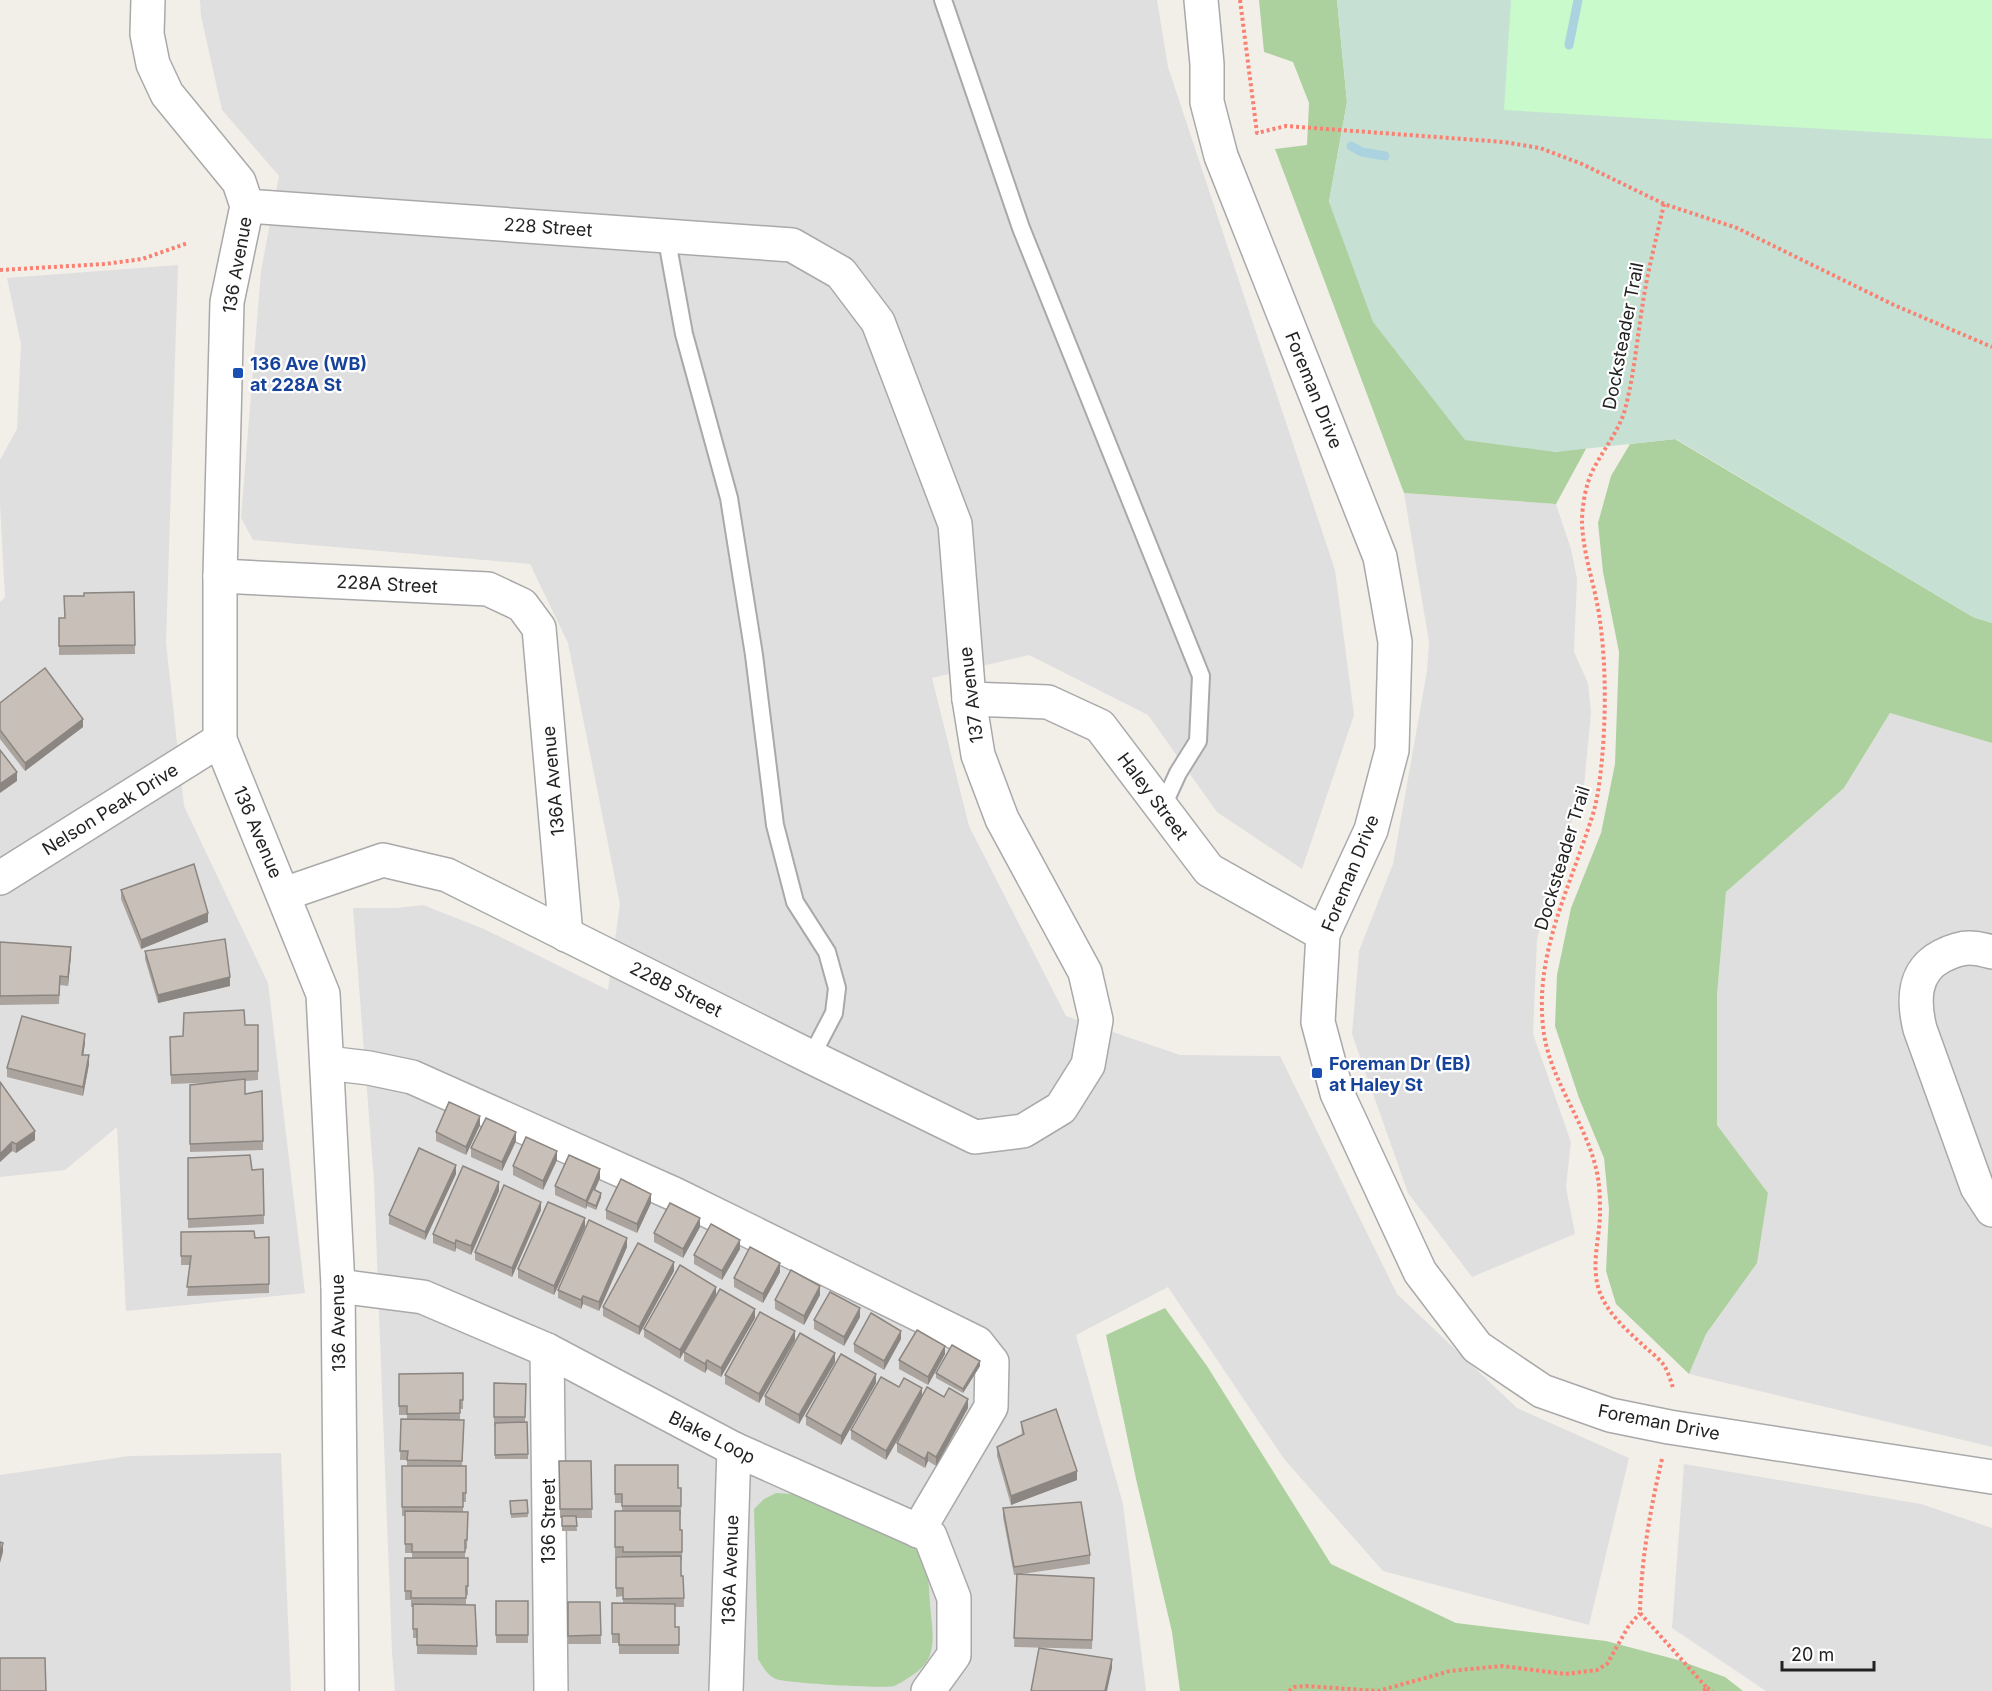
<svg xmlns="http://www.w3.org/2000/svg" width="1992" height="1691" viewBox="0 0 1992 1691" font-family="Inter,sans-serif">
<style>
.residential{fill:#e0dfdf}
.forest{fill:#add19e}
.wetland{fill:#c6e0d4}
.park{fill:#c8facc}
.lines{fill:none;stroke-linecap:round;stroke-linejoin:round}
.stream{stroke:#aad3df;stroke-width:9}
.service-casing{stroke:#a9a9a9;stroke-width:20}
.minor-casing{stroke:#a9a9a9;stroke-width:36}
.tertiary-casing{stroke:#a9a9a9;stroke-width:36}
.path{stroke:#fa8072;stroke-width:4;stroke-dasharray:3 3;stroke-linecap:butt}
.service{stroke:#fff;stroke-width:16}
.minor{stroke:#fff;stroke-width:33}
.tertiary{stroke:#fff;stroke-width:33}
.wall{fill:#aba49e}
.shaded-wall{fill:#8b8681}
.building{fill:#c7bfb8;stroke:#8b8681;stroke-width:1.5}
.transit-dot{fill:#1a4fb4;stroke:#fff;stroke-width:2}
.labels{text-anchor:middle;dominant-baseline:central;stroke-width:4.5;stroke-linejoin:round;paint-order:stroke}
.street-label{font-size:18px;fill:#222;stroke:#fff}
.transit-label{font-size:18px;font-weight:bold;fill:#164399;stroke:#fff;text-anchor:start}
</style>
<rect width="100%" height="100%" fill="#f2efe9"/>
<g class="residential">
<path d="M200,0H1157L1168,67L1335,570L1354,715L1302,869L1217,812L1148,715L1029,655L932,678L969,826L1066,1016L1180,1055L1280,1056L1397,1294L1517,1408L1629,1458L1589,1625L1383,1571L1284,1459L1168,1287L1076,1335L1123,1504L1146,1691H395L392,1652L374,1182L353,908H396L423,905L484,929L608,990L620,904L568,643L530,564L253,540L241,518L261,271L279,176L222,110L201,16Z"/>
<path d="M178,265L166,643L184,806L268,983L305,1293L126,1311L117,1127L65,1170L0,1177V602L5,597L0,504V460L17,429L21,344L7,278Z"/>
<path d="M1404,493L1556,504L1571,549L1577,579L1574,652L1588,683L1591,712L1584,786L1556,866L1537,939L1533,1034L1571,1142L1566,1187L1575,1234L1472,1277L1408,1193L1352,1034L1359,951L1393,864L1427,671L1429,642Z"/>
<path d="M1890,713L1992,743V1447L1689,1374L1706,1334L1756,1263L1768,1193L1717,1125V995L1726,892L1844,788Z"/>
<path d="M281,1453L291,1691H0V1475L129,1456Z"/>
<path d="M1684,1464L1921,1504L1992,1528V1691H1766L1672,1628Z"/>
</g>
<g class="forest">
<path d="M1259,0H1337L1347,102L1329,202L1555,452L1587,447L1556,504L1404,493L1275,149L1307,145L1309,103L1293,62L1264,52Z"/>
<path d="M1675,439L1973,617L1992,623V743L1890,713L1844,788L1726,892L1717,995V1125L1768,1193L1757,1263L1706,1334L1689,1374L1616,1304L1606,1271L1609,1209L1604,1158L1579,1098L1555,1026L1557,975L1571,908L1601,833L1615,764L1619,652L1603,572L1598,523L1611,476L1630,444Z"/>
<path d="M1165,1308L1207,1366L1331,1564L1456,1623L1606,1641L1678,1660L1725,1677L1743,1691H1180L1172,1632L1136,1479L1106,1335Z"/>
<path d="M776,1493L793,1494L905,1538C929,1562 928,1571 930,1603C931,1622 938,1650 924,1665C920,1671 900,1684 894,1686C887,1689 784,1683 776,1679C767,1675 763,1667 758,1659L754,1509L764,1499Z"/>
</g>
<path class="wetland" d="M1337,0H1992V623L1973,617L1676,439L1555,452L1465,440L1373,322L1329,202L1347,102Z"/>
<path class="park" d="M1511,0H1992V139L1504,110Z"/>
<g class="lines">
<g class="stream">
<path d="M1569,45L1578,0"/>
<path d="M1351,146L1362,152L1385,156"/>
</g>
<defs>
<g id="service">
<path d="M943,0L1021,228L1201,676L1198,741L1178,773L1162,808"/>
<path d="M666,235L684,334L729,498L754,655L775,825L795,902L827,952L837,988L834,1013L811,1057"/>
</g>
<g id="minor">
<path d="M148,0L147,34L153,64L167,94L239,182L247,206L227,302L220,576V740L323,994L338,1286L342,1691"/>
<path d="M247,206L792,245L841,273L878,322L955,524L969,699L978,755L1002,819L1085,972L1096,1020L1088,1065L1061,1108L1023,1131L975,1137L811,1057L447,875L383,860L284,894"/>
<path d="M220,576L488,589L522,605L539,628L566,935"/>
<path d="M969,699L1048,702L1100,726L1209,870L1323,934"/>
<path d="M0,878L220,740"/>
<path d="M1992,952C1985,950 1976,948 1969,948C1959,948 1950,952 1942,956C1913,971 1913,1001 1920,1029L1977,1187L1992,1210"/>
<path d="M327,1063L369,1068L412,1077L674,1194L977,1343L992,1362L991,1407L918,1531"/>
<path d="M338,1286L423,1297L547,1350L734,1449L930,1536L954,1598V1655L928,1691"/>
<path d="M547,1350L551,1691"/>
<path d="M726,1691L734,1449"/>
</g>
<path id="tertiary" d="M1201,0L1207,64V102L1221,156L1380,557L1395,642L1392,750L1371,830L1323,934L1318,1022L1337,1093L1420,1272L1477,1347L1542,1391L1610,1415L1669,1427L1992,1477"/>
</defs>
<use href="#service" class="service-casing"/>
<use href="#minor" class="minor-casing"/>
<use href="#tertiary" class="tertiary-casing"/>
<g class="path">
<path d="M1240,0L1257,133L1286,126L1504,142L1540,148L1582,164L1664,204L1737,228L1894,305L1992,347"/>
<path d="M1664,204C1657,236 1648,269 1643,302C1637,339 1634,377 1624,413C1617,433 1604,449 1594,468C1586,482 1582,506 1582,522C1583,556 1596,588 1600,621C1606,664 1606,715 1602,759C1600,779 1598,800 1591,820C1570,887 1535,953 1543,1026C1548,1081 1589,1124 1598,1178C1600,1190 1600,1204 1600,1216C1599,1240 1591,1266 1599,1290C1607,1314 1628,1331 1646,1348C1652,1353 1659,1359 1664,1365C1668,1372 1671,1381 1673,1388"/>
<path d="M0,270L105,264L142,259L188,243"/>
<path d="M1662,1459C1650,1510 1641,1561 1640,1613L1707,1688L1703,1691"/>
<path d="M1707,1688L1713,1691"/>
<path d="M1289,1691L1294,1687L1306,1686L1378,1691L1450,1671L1502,1666L1565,1674L1597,1670L1607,1664L1628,1627L1640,1613"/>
</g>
<use href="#service" class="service"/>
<use href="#minor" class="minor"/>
<use href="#tertiary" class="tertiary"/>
</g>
<g class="wall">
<path d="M134,592L135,654L59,655V618H65L84,596Z"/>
<path d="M0,703L83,727L25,771L0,739Z"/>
<path d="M121,890L208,922L141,949L121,899Z"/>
<path d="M0,942L71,955L68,986L60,985L59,1004L0,1005Z"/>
<path d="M145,951L230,986L158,1003L145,959Z"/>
<path d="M245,1025H258V1080L245,1081V1094L262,1091L263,1150L190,1152V1085L224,1082L171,1084L170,1037L183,1036Z"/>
<path d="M85,1043L83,1055L89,1064L83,1096L7,1077V1068Z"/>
<path d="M0,1082L35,1140L16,1153L12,1151L0,1162Z"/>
<path d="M480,1125L466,1155L436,1141V1132Z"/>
<path d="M516,1141L502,1171L471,1157V1148Z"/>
<path d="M188,1158L252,1170L263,1169L264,1224L188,1228Z"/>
<path d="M557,1160L543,1190L513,1175V1166Z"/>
<path d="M456,1174L425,1240L389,1224V1215Z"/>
<path d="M600,1178L595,1190L601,1197L596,1210L587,1206L586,1209L555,1195V1186Z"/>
<path d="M499,1191L471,1255L456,1248L455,1252L433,1243V1234Z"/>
<path d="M651,1203L637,1233L606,1219V1210Z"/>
<path d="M541,1210L512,1277L475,1260V1252Z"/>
<path d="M585,1227L554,1295L518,1278V1269Z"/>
<path d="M700,1227L683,1258L654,1242V1233Z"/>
<path d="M181,1232L255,1238L269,1237V1293L187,1296L190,1265H181Z"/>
<path d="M627,1247L599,1311L583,1304L581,1309L558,1298V1290Z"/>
<path d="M740,1249L722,1280L694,1264V1255Z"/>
<path d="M680,1265V1359L644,1337V1329Z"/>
<path d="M674,1271L639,1335L603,1316V1307Z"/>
<path d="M780,1272L763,1303L734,1287V1278Z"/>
<path d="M820,1295L804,1325L775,1309V1300Z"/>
<path d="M860,1317L844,1346L814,1329V1320Z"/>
<path d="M755,1318L721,1377L707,1369L705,1373L684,1361V1352Z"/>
<path d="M901,1339L884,1370L854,1352V1344Z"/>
<path d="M795,1340L759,1403L725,1384V1375Z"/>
<path d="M945,1354L928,1385L899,1369V1360Z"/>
<path d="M835,1362L799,1424L765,1405V1396Z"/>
<path d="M980,1366L963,1393L936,1378V1373Z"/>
<path d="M463,1373V1409H460V1420L464,1429L462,1466H466V1502H463V1512H468L467,1549H465V1558H468V1595H466V1605L477,1646V1655L417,1654V1638H413V1607H411V1600H405V1558H412V1553H405V1516H402V1466H407V1460H400L401,1419H407V1415H399V1374Z"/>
<path d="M494,1383L526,1384L525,1422H527L528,1459H495V1426H494Z"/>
<path d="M876,1383L841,1445L806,1425V1416Z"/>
<path d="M899,1387L886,1460L851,1439V1430Z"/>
<path d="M944,1397L968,1408L936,1466L928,1461L925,1468L897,1452V1443Z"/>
<path d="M1021,1422L1077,1480L1011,1505L997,1456V1447L1022,1435Z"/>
<path d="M559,1461H591L592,1518H576L577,1531H562V1518H560Z"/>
<path d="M615,1465L678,1488H681V1515H680V1530H682V1561H681V1576L684,1598V1607H675V1627H679V1654H619V1643H612V1603H623V1596L616,1597V1566L623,1556H615V1511H622V1503H615Z"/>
<path d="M527,1500L528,1517L511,1518L510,1501Z"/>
<path d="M1003,1508L1090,1555V1564L1022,1574L1094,1578L1092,1649L1014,1647L1017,1575H1014L1003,1517Z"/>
<rect x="496" y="1601" width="32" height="42"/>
<path d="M568,1602H600L601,1644H568Z"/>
</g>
<g class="shaded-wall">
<path d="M83,719V727L25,771V763Z"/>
<path d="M17,772V781L0,793V784Z"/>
<path d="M208,913V922L141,949V940Z"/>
<path d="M71,947V955L68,986V977Z"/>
<path d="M230,977V986L158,1003V995Z"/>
<path d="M85,1034V1043L82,1063V1055Z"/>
<path d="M89,1055V1064L83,1096V1087Z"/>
<path d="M480,1116V1125L466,1155V1147Z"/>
<path d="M35,1131V1140L16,1153V1144Z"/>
<path d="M516,1132V1141L502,1171V1162Z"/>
<path d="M12,1142V1151L0,1162V1154Z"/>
<path d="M557,1151V1160L543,1190V1181Z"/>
<path d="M456,1165V1174L425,1240V1232Z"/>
<path d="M600,1169V1178L589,1203L587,1202V1206L586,1209V1201Z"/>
<path d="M499,1182V1191L471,1255V1246Z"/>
<path d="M601,1193V1197L596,1210V1206Z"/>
<path d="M651,1194V1203L637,1233V1224Z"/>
<path d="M541,1202V1210L512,1277V1268Z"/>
<path d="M585,1218V1227L554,1295V1286Z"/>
<path d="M700,1218V1227L683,1258V1249Z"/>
<path d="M627,1238V1247L599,1311V1302Z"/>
<path d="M456,1240V1248L455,1252V1244Z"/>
<path d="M740,1240V1249L722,1280V1271Z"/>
<path d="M674,1262V1271L639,1335V1327Z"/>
<path d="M780,1263V1272L763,1303V1294Z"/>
<path d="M820,1286V1295L804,1325V1316Z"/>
<path d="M716,1287V1295L680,1359V1350Z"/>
<path d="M583,1296V1304L581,1309V1300Z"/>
<path d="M860,1308V1317L844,1346V1337Z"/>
<path d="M755,1309V1318L721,1377V1368Z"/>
<path d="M795,1331V1340L759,1403V1394Z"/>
<path d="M901,1331V1339L884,1370V1361Z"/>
<path d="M945,1346V1354L928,1385V1377Z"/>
<path d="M835,1353V1362L799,1424V1415Z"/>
<path d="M707,1360V1369L705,1373V1364Z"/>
<path d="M980,1361V1366L963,1393V1389Z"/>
<path d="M876,1374V1383L841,1445V1436Z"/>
<path d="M922,1388V1397L886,1460V1451Z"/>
<path d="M968,1399V1408L936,1466V1457Z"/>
<path d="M928,1452V1461L925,1468V1459Z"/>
<path d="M1077,1471V1480L1011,1505V1496Z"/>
<path d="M3,1543V1552L0,1563V1554Z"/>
<path d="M1112,1659V1668L1107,1691H1105Z"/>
</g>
<g class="building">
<path d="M134,592L135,645L59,646V618H65L64,596H84V593Z"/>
<path d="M45,668L83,719L25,763L0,730V703Z"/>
<path d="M0,750L17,772L0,784Z"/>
<path d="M194,864L208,913L141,940L121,890Z"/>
<path d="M225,939L230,977L158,995L145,951Z"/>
<path d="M0,942L71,947L68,977L60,976L59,995L0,996Z"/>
<path d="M244,1010L245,1025H258V1071L171,1075L170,1037L183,1036L184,1013Z"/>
<path d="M22,1016L85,1034L82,1055H89L83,1087L7,1068Z"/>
<path d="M245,1079V1094L262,1091L263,1141L190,1144V1085Z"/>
<path d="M0,1082L35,1131L16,1144L12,1142L0,1154Z"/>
<path d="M449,1102L480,1116L466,1147L436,1132Z"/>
<path d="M486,1118L516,1132L502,1162L471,1148Z"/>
<path d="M526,1137L557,1151L543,1181L513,1166Z"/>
<path d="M419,1148L456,1165L425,1232L389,1215Z"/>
<path d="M250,1155L252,1170L263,1169L264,1215L188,1219V1158Z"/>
<path d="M569,1155L600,1169L586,1201L555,1186Z"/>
<path d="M463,1166L499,1182L471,1246L456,1240L455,1244L433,1234Z"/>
<path d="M621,1179L651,1194L637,1224L606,1210Z"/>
<path d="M504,1185L541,1202L512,1268L475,1252Z"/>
<path d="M593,1189L601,1193L596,1206L587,1202Z"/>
<path d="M548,1202L585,1218L554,1286L518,1269Z"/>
<path d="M670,1203L700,1218L683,1249L654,1233Z"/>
<path d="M589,1220L627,1238L599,1302L583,1296L581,1300L558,1290Z"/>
<path d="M711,1224L740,1240L722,1271L694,1255Z"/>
<path d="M254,1231L255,1238L269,1237V1284L187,1287L191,1256H181V1232Z"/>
<path d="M638,1243L674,1262L639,1327L603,1307Z"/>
<path d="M750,1247L780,1263L763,1294L734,1278Z"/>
<path d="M680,1265L716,1287L680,1350L644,1329Z"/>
<path d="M791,1270L820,1286L804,1316L775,1300Z"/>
<path d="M720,1289L755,1309L721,1368L707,1360L705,1364L684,1352Z"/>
<path d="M830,1292L860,1308L844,1337L814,1320Z"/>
<path d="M760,1312L795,1331L759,1394L725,1375Z"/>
<path d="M871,1313L901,1331L884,1361L854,1344Z"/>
<path d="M917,1330L945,1346L928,1377L899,1360Z"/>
<path d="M800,1333L835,1353L799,1415L765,1396Z"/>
<path d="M952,1345L980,1361L963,1389L936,1373Z"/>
<path d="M841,1354L876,1374L841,1436L806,1416Z"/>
<path d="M463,1373V1400H460V1413L407,1414V1406H399V1374Z"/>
<path d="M881,1377L899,1387L904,1378L922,1388L886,1451L851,1430Z"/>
<path d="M494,1383L526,1384L525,1417H494Z"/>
<path d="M927,1387L944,1397L949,1388L968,1399L936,1457L928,1452L925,1459L897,1443Z"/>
<path d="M1056,1409L1077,1471L1011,1496L997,1447L1024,1434L1021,1422Z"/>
<path d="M401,1419L464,1420L462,1461L407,1460L408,1451H400Z"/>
<path d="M527,1422L528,1454L495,1455V1423Z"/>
<path d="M559,1461H591L592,1509H560Z"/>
<path d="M615,1465H678V1488H681V1506H622V1494H615Z"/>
<path d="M402,1466H466V1493H463V1507H402Z"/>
<path d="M527,1500L528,1513L511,1514L510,1501Z"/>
<path d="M1081,1502L1090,1555L1014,1567L1003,1508Z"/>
<path d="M405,1511L468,1512L467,1540H465V1552H412V1544H405Z"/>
<path d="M615,1511H680V1530H682V1552H623V1547H615Z"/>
<path d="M562,1516H576L577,1526H562Z"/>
<path d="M0,1542L3,1543L0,1554Z"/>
<path d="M681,1556V1576H683L684,1598L623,1599V1588H616V1557Z"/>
<path d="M405,1558H468V1586H466V1598H411V1591H405Z"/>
<path d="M1017,1574L1094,1578L1092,1640L1014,1638Z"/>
<rect x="496" y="1601" width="32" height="34"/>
<path d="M568,1602H600L601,1635L568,1636Z"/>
<path d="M612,1603L675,1604V1627H679V1645H619V1634H612Z"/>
<path d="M413,1604L475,1605L477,1646L417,1645V1629H413Z"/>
<path d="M1039,1648L1112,1659L1105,1691H1031Z"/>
<path d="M0,1658H45L46,1691H0Z"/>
</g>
<g class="transit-dot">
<rect x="232" y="367" width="12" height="12" rx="3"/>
<rect x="1311" y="1067" width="12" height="12" rx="3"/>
</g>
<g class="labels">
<g class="street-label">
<text transform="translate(548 227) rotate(4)">228 Street</text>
<text transform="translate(237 265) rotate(-80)">136 Avenue</text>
<text transform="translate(1623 336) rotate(-79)">Docksteader Trail</text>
<text transform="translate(1314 390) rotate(68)">Foreman Drive</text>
<text transform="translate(387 584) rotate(3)">228A Street</text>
<text transform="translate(971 695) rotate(-97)">137 Avenue</text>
<text transform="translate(553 781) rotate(-95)">136A Avenue</text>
<text transform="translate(1153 796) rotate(53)">Haley Street</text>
<text transform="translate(110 809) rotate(-32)">Nelson Peak Drive</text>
<text transform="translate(258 832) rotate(67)">136 Avenue</text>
<text transform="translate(1562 858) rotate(-73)">Docksteader Trail</text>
<text transform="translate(1350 873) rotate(-68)">Foreman Drive</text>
<text transform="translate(676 989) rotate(27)">228B Street</text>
<text transform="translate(338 1323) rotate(-91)">136 Avenue</text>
<text transform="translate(1659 1422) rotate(11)">Foreman Drive</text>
<text transform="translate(712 1437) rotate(27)">Blake Loop</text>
<text transform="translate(548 1521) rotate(-90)">136 Street</text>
<text transform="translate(730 1570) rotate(-88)">136A Avenue</text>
</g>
<g class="transit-label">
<text x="250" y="363">136 Ave (WB)<tspan x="250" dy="21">at 228A St</tspan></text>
<text x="1329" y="1063">Foreman Dr (EB)<tspan x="1329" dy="21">at Haley St</tspan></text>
</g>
</g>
<path d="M1782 1661v9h92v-9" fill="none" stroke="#222222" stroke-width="3"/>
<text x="1791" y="1661" font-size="18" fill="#222222" stroke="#ffffff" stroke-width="4.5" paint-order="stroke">20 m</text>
</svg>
